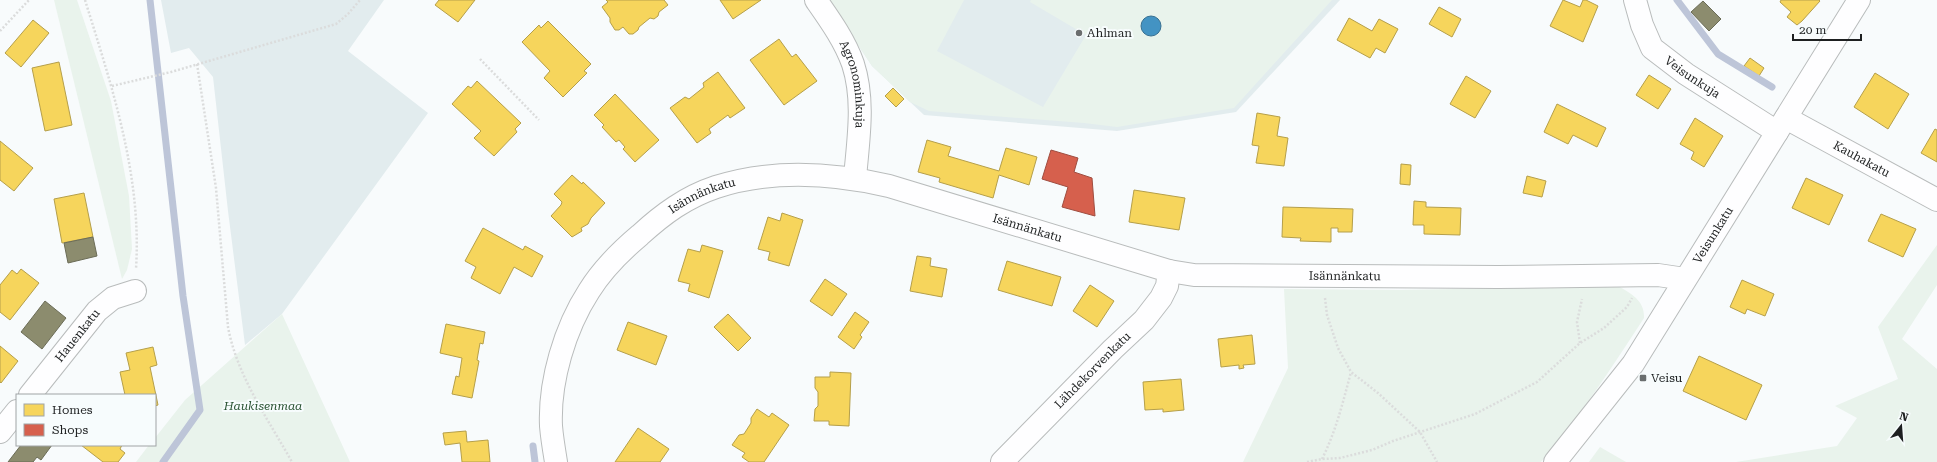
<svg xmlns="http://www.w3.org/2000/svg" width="1937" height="462" viewBox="0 0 1937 462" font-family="'Roboto Serif',serif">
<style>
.built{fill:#e2ecee}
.green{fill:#e9f3ec}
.homes{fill:#f6d55c;stroke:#b59f4a}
.shops{fill:#d6604d;stroke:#9f4d40}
.schools{fill:#4393c3;stroke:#387092}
.industry{fill:#8c8c6e;stroke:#6b6c57}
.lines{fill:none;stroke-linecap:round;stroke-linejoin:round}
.stream{stroke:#bdc5d8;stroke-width:7}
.minor-casing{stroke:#b9bcbc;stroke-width:24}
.path{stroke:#dbdcdc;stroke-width:2.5;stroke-dasharray:2 2;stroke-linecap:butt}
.minor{stroke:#fefeff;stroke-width:22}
.poi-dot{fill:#6a6d6e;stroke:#f7fcfd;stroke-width:1.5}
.labels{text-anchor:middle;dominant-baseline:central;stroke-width:4;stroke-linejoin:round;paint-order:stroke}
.poi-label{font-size:12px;fill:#1e2021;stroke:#f7fcfd;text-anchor:start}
.street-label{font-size:12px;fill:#1e2021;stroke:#f7fcfd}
.park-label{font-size:12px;font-style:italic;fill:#2b5434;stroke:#f7fcfd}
</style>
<rect width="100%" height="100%" fill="#f8fbfc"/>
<g class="built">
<path d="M161,0H384L348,51L428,113L282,314L245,345L228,211L213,77L189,48L171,53Z"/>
<path d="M828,0H1340L1236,112L1117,131L924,115L872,66Z"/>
</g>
<g class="green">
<path d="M54,0H77L111,101L129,196L132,249L127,270L122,279Z"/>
<path d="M828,0H964L937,51L1043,107L1086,35L1030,2L1031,0H1332L1234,108L1117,127L1084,123L929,111L910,102L872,66Z"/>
<path d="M1937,245V285L1902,339L1937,369V462H1736L1837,446L1857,418L1835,406L1898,379L1878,327Z"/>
<path d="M1618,286C1632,294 1645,301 1644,318C1612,367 1580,417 1541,462H1243L1288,368L1284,289L1400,290Z"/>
<path d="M282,314L350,462H136L149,445H155V438L185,400Z"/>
<path d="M1600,447L1626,462H1589Z"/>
</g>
<g class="homes">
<path d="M439,0H475L458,22L435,5Z"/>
<path d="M606,0H664L668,5L659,12L658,16L654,19L650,18L639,27L638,30L633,34H629L623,27L619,30H615L610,22V18L602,7L608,2Z"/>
<path d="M720,0H761L733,19Z"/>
<path d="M1563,0L1580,7L1583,0H1586L1598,6L1583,42L1550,26Z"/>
<path d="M1781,0H1819L1820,1L1802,21L1797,25L1787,17L1791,12L1780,2Z"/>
<path d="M1439,7L1461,19L1452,37L1429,24Z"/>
<path d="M1349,18L1372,31L1379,19L1398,29L1385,53L1376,48L1370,58L1337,40Z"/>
<path d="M33,20L49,33L21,67L5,53Z"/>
<path d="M548,21L591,64L584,71L587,73L563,97L544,78L550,71L522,42L539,25L541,28Z"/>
<path d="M779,39L792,57L796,54L817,81L784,105L750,60Z"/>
<path d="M1750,58L1764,68L1759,76L1744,66Z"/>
<path d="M59,62L72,125L45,131L32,68Z"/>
<path d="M718,72L745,108L730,118L728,115L709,129L711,133L697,143L670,108L685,97L689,99L704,87L703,83Z"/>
<path d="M1875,73L1909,94L1888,129L1854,107Z"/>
<path d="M1649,75L1671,89L1658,109L1636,95Z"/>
<path d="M1466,76L1491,91L1475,118L1450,104Z"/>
<path d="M477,81L521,123L515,129L517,132L494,156L474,138L481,131L452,104L468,86L471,88Z"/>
<path d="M893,88L904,99L896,107L885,96Z"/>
<path d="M615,94L659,140L635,162L623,149L625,147L619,140L616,142L602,127L604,125L594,115Z"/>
<path d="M1557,104L1606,128L1597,147L1573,135L1568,144L1544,132Z"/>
<path d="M1257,113L1280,117L1277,136L1288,138L1284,166L1256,163L1259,146L1252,145Z"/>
<path d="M1695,118L1723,136L1704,167L1691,159L1694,152L1680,144Z"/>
<path d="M1935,129L1937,130V162L1921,153Z"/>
<path d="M927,140L951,147L948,156L999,171L1006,148L1037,157L1029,185L999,175L993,198L939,182L940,178L918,172Z"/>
<path d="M0,141L33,168L14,191L0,180Z"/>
<path d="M1401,164L1411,165L1410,185L1400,184Z"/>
<path d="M572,175L582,184L583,182L605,203L591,218L588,224L581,228L582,231L572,237L551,216L561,205L562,202L554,194Z"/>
<path d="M1527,176L1546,181L1542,197L1523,193Z"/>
<path d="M1806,178L1843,195L1829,225L1792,208Z"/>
<path d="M1134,190L1185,198L1179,230L1129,222Z"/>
<path d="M84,193L93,237L62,243L54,199Z"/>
<path d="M1414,201L1426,202V207L1461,208L1460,235L1424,234V225H1413Z"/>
<path d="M1283,207L1353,209L1352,232H1338V228H1331V242L1300,241L1301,238L1282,237Z"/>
<path d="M782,213L803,220L789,266L768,260L770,252L758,249L768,217L780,221Z"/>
<path d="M1881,214L1916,229L1903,257L1868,241Z"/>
<path d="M483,228L523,250L525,246L543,256L532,277L514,267L500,294L471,278L476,267L465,261Z"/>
<path d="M702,245L723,251L709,298L688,291L690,284L678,281L688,249L700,252Z"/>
<path d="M917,256L931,258L930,266L947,269L942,297L910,291Z"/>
<path d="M1007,261L1061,277L1052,306L998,290Z"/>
<path d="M21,269L39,283L10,320L0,312V285L12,270L17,274Z"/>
<path d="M825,279L847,294L832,316L810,301Z"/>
<path d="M1742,280L1774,294L1765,316L1747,309L1745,314L1730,307Z"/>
<path d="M1090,285L1114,301L1097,327L1073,311Z"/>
<path d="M855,312L869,322L860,335L862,337L854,349L838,337Z"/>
<path d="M728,314L751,338L738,351L714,327Z"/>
<path d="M628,322L667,336L656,365L617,350Z"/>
<path d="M446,324L485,332L483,344L480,343L477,360L479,361L472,398L452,394L456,376L459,377L462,358L440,353Z"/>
<path d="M1252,335L1255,364L1243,365L1244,368L1239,369V365L1221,367L1218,339Z"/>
<path d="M0,346L18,361L1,383L0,382Z"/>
<path d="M153,347L157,365L150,367L158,405L155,406V395H125L120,372L130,370L126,353Z"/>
<path d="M1699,356L1762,385L1746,420L1683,391Z"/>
<path d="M830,372L851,373L849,426L829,425V421H814L815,409L818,406V392L815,388V377H830Z"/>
<path d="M1181,379L1184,410L1163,412V409L1145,410L1143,382Z"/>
<path d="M757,409L769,417L772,413L789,425L764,462H749L742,457L745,453L732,445L739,435L744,434L751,423V418Z"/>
<path d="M638,428L669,449L660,462H615Z"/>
<path d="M466,431L467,442L488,440L490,462H462L460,443L445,445L443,433Z"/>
<path d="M81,445H122L120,449L125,453L118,462H103Z"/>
</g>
<path class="shops" d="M1051,150L1078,158L1074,172L1092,178L1095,216L1062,207L1068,187L1042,179Z"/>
<circle class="schools" cx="1151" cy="26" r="10"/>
<g class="industry">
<path d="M1703,1L1721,19L1709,31L1691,12Z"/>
<path d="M93,237L97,256L68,263L64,243Z"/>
<path d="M45,301L66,318L42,349L21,332Z"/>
<path d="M21,445H52L41,460L37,457L33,462H8Z"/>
</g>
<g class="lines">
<g class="stream">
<path d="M150,0L183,296L200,410L163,462"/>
<path d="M1677,0L1718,54L1772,87"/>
<path d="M533,446L535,462"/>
</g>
<defs>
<g id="minor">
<path id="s1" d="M816,0C830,20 845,41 853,64C865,101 858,141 855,178"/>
<path id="s2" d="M1635,0L1642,25L1652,48L1686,74L1777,132"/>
<path id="s3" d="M1786,118L1937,200"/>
<path id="s4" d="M30,395L97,311L113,298L135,291"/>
<path d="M0,432L17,411"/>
<path id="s5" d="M556,462C554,450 552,438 551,426C549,381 565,328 589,291C602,270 621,251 640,235C663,214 686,197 716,187C772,169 833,173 889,186L1169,271L1194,275L1498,277L1658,275L1685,279"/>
<path id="s6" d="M1002,462L1113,349L1144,320L1161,298L1167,286L1169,271"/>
<path id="s7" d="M1555,462L1633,364L1859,0"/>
</g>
</defs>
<use href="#minor" class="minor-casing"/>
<g class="path">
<path d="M85,0C112,87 142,176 136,269"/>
<path d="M0,31L29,0"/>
<path d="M480,59L539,120"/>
<path d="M197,64L216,188L228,327C237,376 268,419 292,462"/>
<path d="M112,86L171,72L336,24L348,14L360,0"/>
<path d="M1325,298L1327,315L1338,348L1351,372L1378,393L1420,432L1437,462"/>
<path d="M1580,343L1577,322L1582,299"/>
<path d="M1322,459C1336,431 1343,402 1351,372"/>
<path d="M1307,462L1322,459L1340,458L1372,450L1393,441L1475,414L1537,382L1580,343L1604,328L1627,307L1632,298"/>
</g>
<use href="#minor" class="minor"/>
</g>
<g class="poi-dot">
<circle cx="1079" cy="33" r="4"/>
<rect x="1639" y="374" width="8" height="8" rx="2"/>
</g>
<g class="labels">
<g class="poi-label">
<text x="1087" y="33">Ahlman</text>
<text x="1651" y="378">Veisu</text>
</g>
<g class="street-label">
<text stroke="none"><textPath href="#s2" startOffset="101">Veisunkuja</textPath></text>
<text stroke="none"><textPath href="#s1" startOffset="94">Agronominkuja</textPath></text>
<text stroke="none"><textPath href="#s3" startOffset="86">Kauhakatu</textPath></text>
<text stroke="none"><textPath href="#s5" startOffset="329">Isännänkatu</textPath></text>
<text stroke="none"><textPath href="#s5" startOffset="665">Isännänkatu</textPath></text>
<text stroke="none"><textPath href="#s7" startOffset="277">Veisunkatu</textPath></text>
<text stroke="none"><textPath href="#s5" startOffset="989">Isännänkatu</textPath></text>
<text stroke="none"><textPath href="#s4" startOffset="76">Hauenkatu</textPath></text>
<text stroke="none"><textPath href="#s6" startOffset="129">Lähdekorvenkatu</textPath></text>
</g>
<g class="park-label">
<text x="263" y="406">Haukisenmaa</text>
</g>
</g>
<rect x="16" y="394" width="140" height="52" fill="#f7fcfd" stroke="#a0a4a5"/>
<rect x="24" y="404" width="20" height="12" fill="#f6d55c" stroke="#a0a4a5"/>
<text x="52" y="414" font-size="12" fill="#1e2021">Homes</text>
<rect x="24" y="424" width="20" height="12" fill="#d6604d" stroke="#a0a4a5"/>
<text x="52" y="434" font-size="12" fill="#1e2021">Shops</text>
<g transform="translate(1901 426) rotate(17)" stroke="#f7fcfd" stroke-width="3" paint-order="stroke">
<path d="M0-3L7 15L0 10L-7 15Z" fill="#1e2021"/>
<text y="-6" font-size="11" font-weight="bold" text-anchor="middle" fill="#1e2021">N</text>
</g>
<path d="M1793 34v6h68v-6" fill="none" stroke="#1e2021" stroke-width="2"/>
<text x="1799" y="34" font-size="12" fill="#1e2021" stroke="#f7fcfd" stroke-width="3" paint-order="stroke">20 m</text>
</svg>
